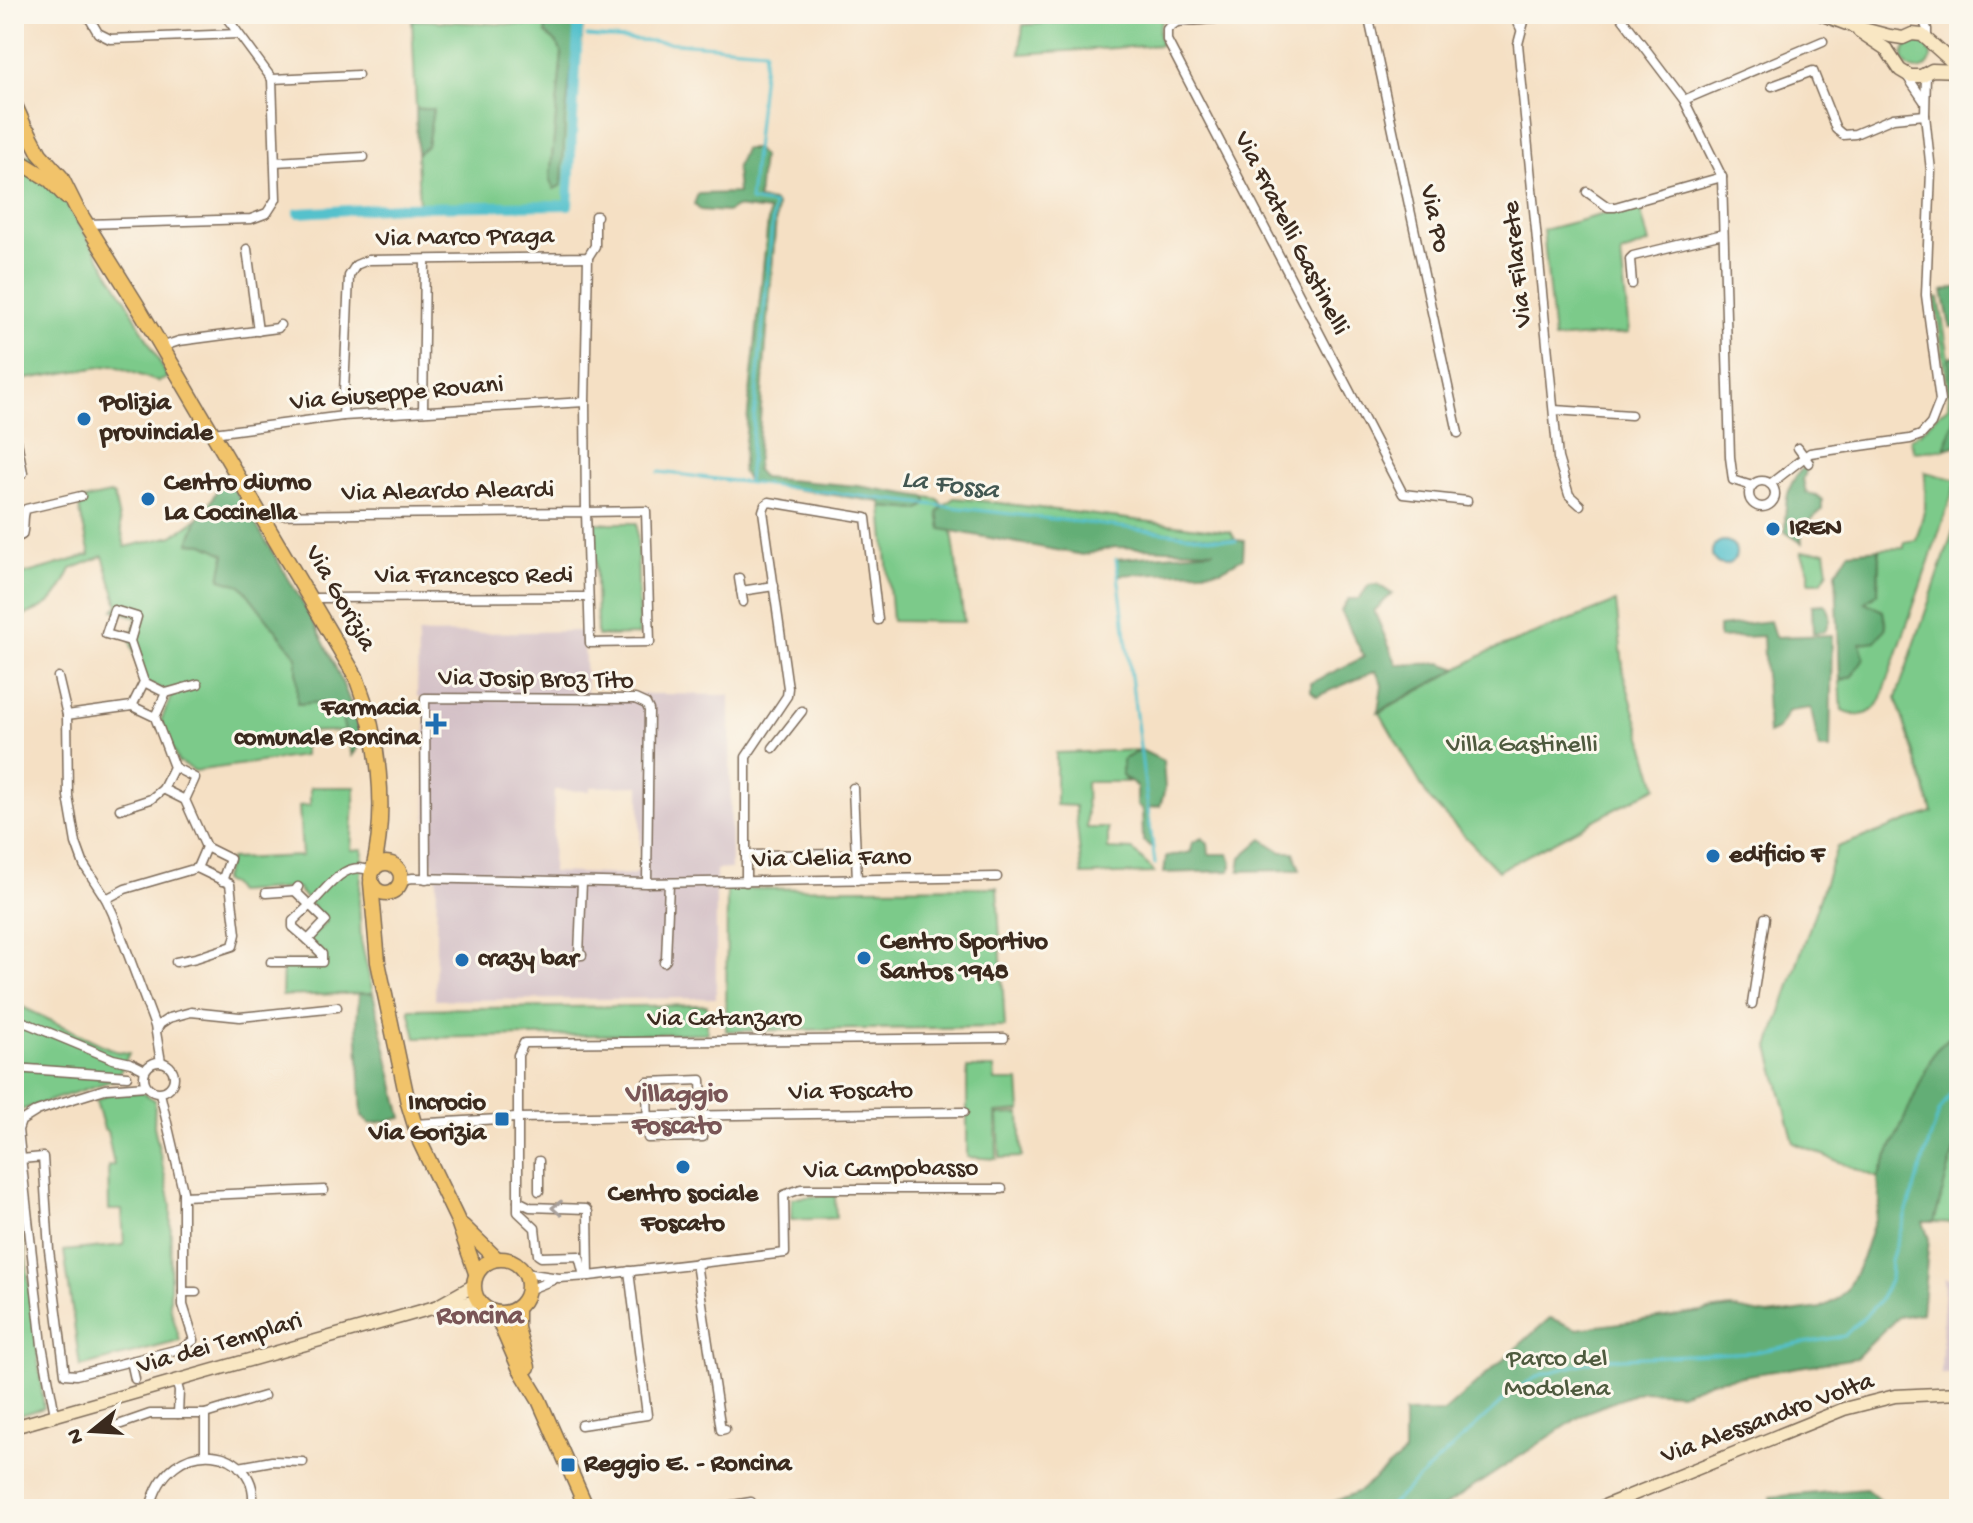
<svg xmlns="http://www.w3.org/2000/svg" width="1973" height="1523" viewBox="0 0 1973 1523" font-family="'Gochi Hand',sans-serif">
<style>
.built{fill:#f7d0cf}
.industrial{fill:#d2bec5;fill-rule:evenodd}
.green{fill:#7bca8a;stroke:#5b7a54;stroke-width:2}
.forest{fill:#64ae76;stroke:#506c4a;stroke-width:2}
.water{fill:#54c1cc;stroke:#487675;stroke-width:2}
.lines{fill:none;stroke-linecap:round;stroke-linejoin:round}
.stream{stroke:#54c1cc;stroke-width:3}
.canal{stroke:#54c1cc;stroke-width:10}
.street-casing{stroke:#7c6a58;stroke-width:11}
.secondary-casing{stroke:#7c6a58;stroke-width:15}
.primary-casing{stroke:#7c6a58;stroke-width:17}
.street{stroke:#fff;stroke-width:8}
.secondary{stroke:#f9e7c3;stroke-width:12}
.primary{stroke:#f1c36a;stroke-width:14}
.oneway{stroke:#a79f9a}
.poi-dot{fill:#1f6fb2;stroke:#fbf7ec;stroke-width:3}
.labels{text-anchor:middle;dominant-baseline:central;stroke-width:6;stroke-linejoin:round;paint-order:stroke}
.street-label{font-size:26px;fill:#3b2a1e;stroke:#fbf7ec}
.poi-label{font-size:26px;font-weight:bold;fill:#3b2a1e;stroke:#fbf7ec;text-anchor:start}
.park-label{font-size:26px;fill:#4e5a3e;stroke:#fbf7ec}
.water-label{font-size:28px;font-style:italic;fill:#425752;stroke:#fbf7ec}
.neighbourhood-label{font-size:28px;font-weight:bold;fill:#7a5657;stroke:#fbf7ec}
</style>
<rect width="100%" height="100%" fill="#fbf7ec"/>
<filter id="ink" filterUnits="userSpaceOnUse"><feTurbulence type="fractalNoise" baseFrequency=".0125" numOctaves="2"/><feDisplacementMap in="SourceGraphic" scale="16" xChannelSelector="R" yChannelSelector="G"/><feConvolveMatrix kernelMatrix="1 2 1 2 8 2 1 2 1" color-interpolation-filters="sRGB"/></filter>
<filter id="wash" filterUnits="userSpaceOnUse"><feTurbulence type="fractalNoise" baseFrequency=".006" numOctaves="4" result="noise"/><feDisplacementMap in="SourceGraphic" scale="32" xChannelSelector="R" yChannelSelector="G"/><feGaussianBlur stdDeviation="1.8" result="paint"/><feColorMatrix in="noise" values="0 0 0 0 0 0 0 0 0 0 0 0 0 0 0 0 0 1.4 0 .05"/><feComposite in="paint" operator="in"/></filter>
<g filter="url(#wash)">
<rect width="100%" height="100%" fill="#f5e0c4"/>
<path class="built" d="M1024,14H1158L1023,25Z"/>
<g class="industrial">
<path d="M583,631L587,693L730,695L731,869L716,870V998L435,1000L437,880L427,845L425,699L417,696L418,634ZM640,786V870L632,875L552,872L554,790L590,791V787Z"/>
<path d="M1944,1278L1959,1279V1375L1941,1374Z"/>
</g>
<g class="green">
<path d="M1166,14C1158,25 1157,32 1161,45L1020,54L1023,25Z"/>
<path d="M412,20L545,26L546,34L556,42L562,52L550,180L562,184L565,120L573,57L577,52L568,205L419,207L417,154L427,146L433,110L416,108Z"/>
<circle cx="1917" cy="56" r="14"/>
<path d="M35,154L128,303L168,378L158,382L113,365L14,381V157Z"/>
<path d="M1639,205L1649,243L1621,254L1629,333L1554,339L1543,230Z"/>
<path d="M1939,298L1949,357L1954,421L1945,449L1914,452L1910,439C1926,432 1932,416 1948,407L1949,395L1935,299Z"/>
<path d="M1925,472L1957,480L1881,700C1872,716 1858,718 1842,711L1840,681L1852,676L1860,643L1864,602L1878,593L1879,549L1904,548V542L1916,540L1925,508Z"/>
<path d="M110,494L114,496L125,547L173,536L198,518L189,543L204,544L226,554L241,585L297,657V704L324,702L341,716L346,731L304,732V756L195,771L178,762L161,720L173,693L144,682L130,641L137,617L114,610L118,605L103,556L71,569C56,602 49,607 14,619V577L90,555L79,507L83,506L82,500Z"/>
<path d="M926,497L938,499L943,506L954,498L975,500L1231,532L1236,541L941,528L952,531L964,622L892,621L882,507L918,510L927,504Z"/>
<path d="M1959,514V1028L1934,1052L1878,1178L1794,1143L1769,1047L1837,847L1933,812L1896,698Z"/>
<path d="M595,523H637L639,635L597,636Z"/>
<path d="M1825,551L1828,571L1821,582H1809V571L1801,552Z"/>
<path d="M1616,602L1624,676L1657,787L1498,871L1429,799L1380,713L1488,652Z"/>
<path d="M1141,750L1122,760V776L1128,782H1086L1087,828H1108V849L1133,850L1155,873L1082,875L1075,806L1056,805V753Z"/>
<path d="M310,787H355L351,850L363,849L359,902L361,941L373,993L282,996L283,962L322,961L308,940L326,922L297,888L236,892L230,884L222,881L230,859L302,856L299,806L310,805Z"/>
<path d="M997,887L1005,1027L726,1031L727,889Z"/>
<path d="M14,1003L115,1051L129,1053L117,1079L21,1110L14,1120Z"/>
<path d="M707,1005V1033L416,1038L409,1009Z"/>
<path d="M967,1068H994L995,1081H1019L1021,1111L996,1113L997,1159L967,1157Z"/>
<path d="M141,1092L155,1100L154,1126L171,1204L170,1306L180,1341L80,1367L64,1251L124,1245L122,1210H109L108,1166L114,1165L107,1131L104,1129L96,1101L108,1094Z"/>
<path d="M1020,1114L1022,1157L1000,1158L998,1115Z"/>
<path d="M1959,1132V1223L1934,1222Z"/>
<path d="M14,1157L44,1408L14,1417Z"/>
<path d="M835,1195L836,1218L791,1220L792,1198Z"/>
</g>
<g class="forest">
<path d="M576,17L583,23L581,48L573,57L565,120L562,185L554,189L550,180L562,53L556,42L546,34L545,26L574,27Z"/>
<path d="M416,109H433L427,146L417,154Z"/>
<path d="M744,149H755L762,156L758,200L773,202L777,206L756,470L763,478L858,486L926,497L927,504L918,510L882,507L881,502L748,482L742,471L769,211L735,207L727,212L700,210L694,204L698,194L738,193L736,168Z"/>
<path d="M1959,287V326L1950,327L1943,291Z"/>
<path d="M1959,356V445L1945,449L1954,421L1949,357Z"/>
<path d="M1809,463L1803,480L1806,493L1816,495L1822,500V510L1806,524L1807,532H1801L1802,543L1785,532C1785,505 1785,480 1809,463Z"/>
<path d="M225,475C277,560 335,644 363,741L352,756L341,716L324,702L297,704V657L241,585L220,579L225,554L204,544L189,543L198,518L211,501Z"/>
<path d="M943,506L1244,541L1243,558L1221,570L1118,575L1116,559L1214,551L1115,547L1083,555L941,529L938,513Z"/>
<path d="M1879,549L1878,593L1865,602L1883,611L1886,627L1876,641L1860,643L1864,658L1852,676L1840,681L1836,572L1849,552Z"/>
<path d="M1377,584L1392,594L1374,611L1397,665L1441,663L1458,669L1378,712L1382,685L1376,671L1317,696L1311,691V683L1364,657L1341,611L1348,599H1359L1369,585Z"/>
<path d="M1825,604C1832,614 1832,620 1825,631L1813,633L1812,605Z"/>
<path d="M1770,621L1775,637L1832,635L1830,749H1819L1811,708L1789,711L1777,730L1768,734L1763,636L1719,638V627Z"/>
<path d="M1141,750L1163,761L1165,789L1160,806L1148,808L1153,848L1143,841L1142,809L1137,805V787L1122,776V760Z"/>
<path d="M1202,838L1208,843L1209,854H1229L1232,863L1230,871L1164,873L1166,857L1191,852L1192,843Z"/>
<path d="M1262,839L1282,852H1294L1300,870L1239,871L1241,857Z"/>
<path d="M359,993H373L402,1118L370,1124L362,1116L357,1022Z"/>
<path d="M1959,1028V1132L1934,1222H1923L1929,1239L1922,1313L1898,1317L1856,1358L1711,1381L1681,1393L1642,1391L1587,1412L1440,1509H1317L1360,1491L1404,1454V1413L1444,1412L1550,1318L1577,1329L1731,1308L1767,1315L1821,1308L1836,1300L1847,1289L1862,1259L1880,1203L1878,1178L1934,1052Z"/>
<path d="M1866,1489L1890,1509H1772L1771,1497Z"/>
</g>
<circle class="water" cx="1724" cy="553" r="12"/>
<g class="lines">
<g class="stream">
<path d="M587,36L765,50L750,201L774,205L748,482"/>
<path d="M659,472L1236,541"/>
<path d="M1116,559L1155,864"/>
<path d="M1386,1509L1517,1388L1543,1374L1601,1359L1754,1352L1844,1336L1879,1302L1890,1281L1891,1260L1939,1112L1959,1081"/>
</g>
<path class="canal" d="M298,213L400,207L568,205L579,14"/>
</g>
</g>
<g filter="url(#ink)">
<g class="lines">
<defs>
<g id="street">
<path d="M87,14L98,33L110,39L238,34"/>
<path d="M1272,14L1177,22L1167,29V40L1403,494L1467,501"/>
<path d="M1368,14L1458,433"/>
<path d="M1514,14L1521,29"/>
<path d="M1526,14L1518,44L1558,458L1569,495L1580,505"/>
<path d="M1619,14L1684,100L1722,177L1730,457L1733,480L1752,486"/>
<path d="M1921,14L1927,29V37"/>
<path d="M1907,76L1924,101"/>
<path d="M272,79L358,75"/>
<path d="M1772,86L1813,71L1836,129L1843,135L1855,134L1893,118L1925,115"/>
<path d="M1684,100L1823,41"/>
<path d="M275,162L364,157"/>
<path d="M1587,192L1608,207H1615L1722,177"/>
<path d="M87,224L251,219L267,213L276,199L272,79L224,14"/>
<path d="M247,249L258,331"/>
<path d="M1632,284L1630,259L1633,256L1723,234"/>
<path d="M161,347L179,341L278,328L280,325"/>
<path d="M1554,410L1631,415"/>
<path d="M423,411L425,260"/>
<path d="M343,416L349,276L356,265L368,260L588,257L595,246V216H597"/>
<path d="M213,433L343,416L585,402"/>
<path d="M14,441H17L23,473"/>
<path d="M1798,448L1809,463"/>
<circle cx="1762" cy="494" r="13"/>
<path d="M1770,484L1810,453L1910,439L1921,435L1931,424L1940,401L1926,295L1931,171L1925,115L1926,74"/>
<path d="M262,515L586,512L590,643L650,642L646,511L586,512L585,402L588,257"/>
<path d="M14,539L22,535C25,526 22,517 26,509L81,496"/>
<path d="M739,578L743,602"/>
<path d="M741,591L774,586"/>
<path d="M311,598L588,597"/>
<path d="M130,641L137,617L114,610L106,634L130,641L144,682L132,706L155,717L174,767L163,789L185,800L206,847L197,868"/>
<path d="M58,677L67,715L68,796L76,843L84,865L106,899L113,914L155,1026L161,1062"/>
<path d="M144,682L166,693L155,717"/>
<path d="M166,693L198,684"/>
<path d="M67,715L132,706"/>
<path d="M773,748L802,711"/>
<path d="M174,767L195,778L185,800"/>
<path d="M853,788L857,880"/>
<path d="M120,809L151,799L163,789"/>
<path d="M206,847L230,859L222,881"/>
<path d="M746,855L856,854"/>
<path d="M426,879L425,698L635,699L646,704L649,710L647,883"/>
<path d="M400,880L413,878L647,883L997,877"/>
<path d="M582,882L579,955H582"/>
<path d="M746,882V757L787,696L788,688L763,511L765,505L769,502L866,518L878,620"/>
<path d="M298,887L295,891L326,921L308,940L293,927V921L313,902C329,886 347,858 372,872"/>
<path d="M266,893L295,891"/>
<path d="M106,899L125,889L197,868L230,884L236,934L233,946L196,958L176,962"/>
<path d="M271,962H322V954L308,940"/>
<path d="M664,962L666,960L669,883"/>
<path d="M1752,1004L1765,918"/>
<path d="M14,1018L113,1059L131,1063L145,1070"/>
<path d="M156,1031L160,1024L169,1018L191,1012L240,1017L337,1007"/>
<circle cx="159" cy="1077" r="15"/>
<path d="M14,1068L127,1076"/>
<path d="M701,1080L703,1137L648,1138L647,1082Z"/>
<path d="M413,1124L516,1118L964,1112"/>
<path d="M21,1159L43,1157L49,1250L65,1374L76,1375L183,1348L194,1340L183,1305V1191L160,1093"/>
<path d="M539,1191V1161"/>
<path d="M183,1196L324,1190"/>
<path d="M518,1201L530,1207L586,1209L588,1212L589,1276"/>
<path d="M696,1263L721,1430L725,1429"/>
<path d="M525,1273L559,1278L589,1276L785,1253L784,1195L801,1189H1002"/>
<path d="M584,1276L579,1256L541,1257L538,1255L535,1228L518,1212V1055L524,1043L1004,1038"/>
<path d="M528,1290L553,1280"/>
<path d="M183,1292H196"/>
<path d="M131,1361L135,1379"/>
<path d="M176,1381L179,1391L178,1414"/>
<path d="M205,1414V1454"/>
<path d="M55,1415L42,1345L18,1130L21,1121L37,1111L60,1103L105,1089L146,1086"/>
<path d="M581,1425L647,1415L629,1271"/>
<path d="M104,1430L150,1414H205L264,1396"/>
<path d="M239,1467L272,1461L303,1462"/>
<path d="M150,1509C168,1428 264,1446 252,1509"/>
<path d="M709,1509L751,1502"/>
</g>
<g id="secondary">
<path d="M1820,14L1852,26L1890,36L1903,38L1912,34L1922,35L1959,68"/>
<path d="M1859,31L1886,49L1900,70L1910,76H1921L1932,70L1959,71"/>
<path d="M441,1304L473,1286"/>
<path d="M14,1427L439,1306L478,1302"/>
<path d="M1597,1509L1844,1409L1895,1396L1959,1393"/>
</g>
<g id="primary">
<path d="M14,103L26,130"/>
<path d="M14,127L28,131L40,154L61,177L76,207L137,305L356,677C379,737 388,807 373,870"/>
<path d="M19,161L50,180L66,197"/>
<circle cx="386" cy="878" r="15"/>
<path d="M371,883L378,962L408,1103L420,1142L457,1219L476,1273"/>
<path d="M463,1226L497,1259"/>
<circle cx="501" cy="1286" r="27"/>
<path d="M517,1309V1328L528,1367"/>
<path d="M496,1314L519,1367L539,1400L587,1509"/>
</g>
</defs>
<use href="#street" class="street-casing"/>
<use href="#secondary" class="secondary-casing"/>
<use href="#primary" class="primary-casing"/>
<use href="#street" class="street"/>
<use href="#secondary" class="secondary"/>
<use href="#primary" class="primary"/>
</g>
<defs><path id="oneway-chevron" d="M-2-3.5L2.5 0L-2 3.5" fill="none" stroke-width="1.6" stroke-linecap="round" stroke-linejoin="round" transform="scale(2)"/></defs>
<use class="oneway" href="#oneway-chevron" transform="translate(557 1208) rotate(-178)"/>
</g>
<g class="poi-dot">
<circle cx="84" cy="419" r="8"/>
<circle cx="148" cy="499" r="8"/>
<circle cx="1773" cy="529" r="8"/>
<path d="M432 712h8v8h8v8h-8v8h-8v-8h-8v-8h8z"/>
<circle cx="1713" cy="856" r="8"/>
<circle cx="864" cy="958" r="8"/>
<circle cx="462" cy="960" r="8"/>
<rect x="494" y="1111" width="16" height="16" rx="4"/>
<circle cx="683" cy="1167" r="8"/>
<rect x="560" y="1457" width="16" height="16" rx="4"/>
</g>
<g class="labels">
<g class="street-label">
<text transform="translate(1433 219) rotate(78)">Via Po</text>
<text transform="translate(1290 234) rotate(63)">Via Fratelli Gastinelli</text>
<text transform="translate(465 239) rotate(-1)">Via Marco Praga</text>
<text transform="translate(1519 264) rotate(-96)">Via Filarete</text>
<text transform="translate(397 395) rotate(-5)">Via Giuseppe Rovani</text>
<text transform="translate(448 493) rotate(-1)">Via Aleardo Aleardi</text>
<text x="474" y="577">Via Francesco Redi</text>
<text transform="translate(339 599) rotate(60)">Via Gorizia</text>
<text transform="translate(536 681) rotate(1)">Via Josip Broz Tito</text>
<text transform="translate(832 860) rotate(-1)">Via Clelia Fano</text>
<text x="725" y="1020">Via Catanzaro</text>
<text transform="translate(851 1093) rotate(-1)">Via Foscato</text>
<text transform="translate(891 1171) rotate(-1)">Via Campobasso</text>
<text transform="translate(220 1345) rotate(-16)">Via dei Templari</text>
<text transform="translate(1768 1420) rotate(-20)">Via Alessandro Volta</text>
</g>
<g class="poi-label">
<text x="100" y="404">Polizia<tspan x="100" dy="30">provinciale</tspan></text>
<text x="164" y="484">Centro diurno<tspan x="164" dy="30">La Coccinella</tspan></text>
<text x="1789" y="529">IREN</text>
<text x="420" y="709" text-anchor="end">Farmacia<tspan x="420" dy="30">comunale Roncina</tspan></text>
<text x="1729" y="856">edificio F</text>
<text x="880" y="943">Centro Sportivo<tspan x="880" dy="30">Santos 1948</tspan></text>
<text x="478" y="960">crazy bar</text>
<text x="486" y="1104" text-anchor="end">Incrocio<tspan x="486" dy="30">Via Gorizia</tspan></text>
<text x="683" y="1195" text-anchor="middle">Centro sociale<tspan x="683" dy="30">Foscato</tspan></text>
<text x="584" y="1465">Reggio E. - Roncina</text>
</g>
<g class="park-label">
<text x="1522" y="746">Villa Gastinelli</text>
<text x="1557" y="1360">Parco del<tspan x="1557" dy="30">Modolena</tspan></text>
</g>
<g class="water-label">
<text transform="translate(950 486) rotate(7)">La Fossa</text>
</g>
<g class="neighbourhood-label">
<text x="677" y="1095">Villaggio<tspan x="677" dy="32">Foscato</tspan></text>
<text x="480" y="1317">Roncina</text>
</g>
</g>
<rect width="1973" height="1523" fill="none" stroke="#fbf7ec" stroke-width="48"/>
<g transform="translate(92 1431) rotate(252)" stroke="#fbf7ec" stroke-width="6" paint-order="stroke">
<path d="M0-6L14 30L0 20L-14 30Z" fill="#3b2a1e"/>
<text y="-12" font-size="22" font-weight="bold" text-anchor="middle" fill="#3b2a1e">N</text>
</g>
</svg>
